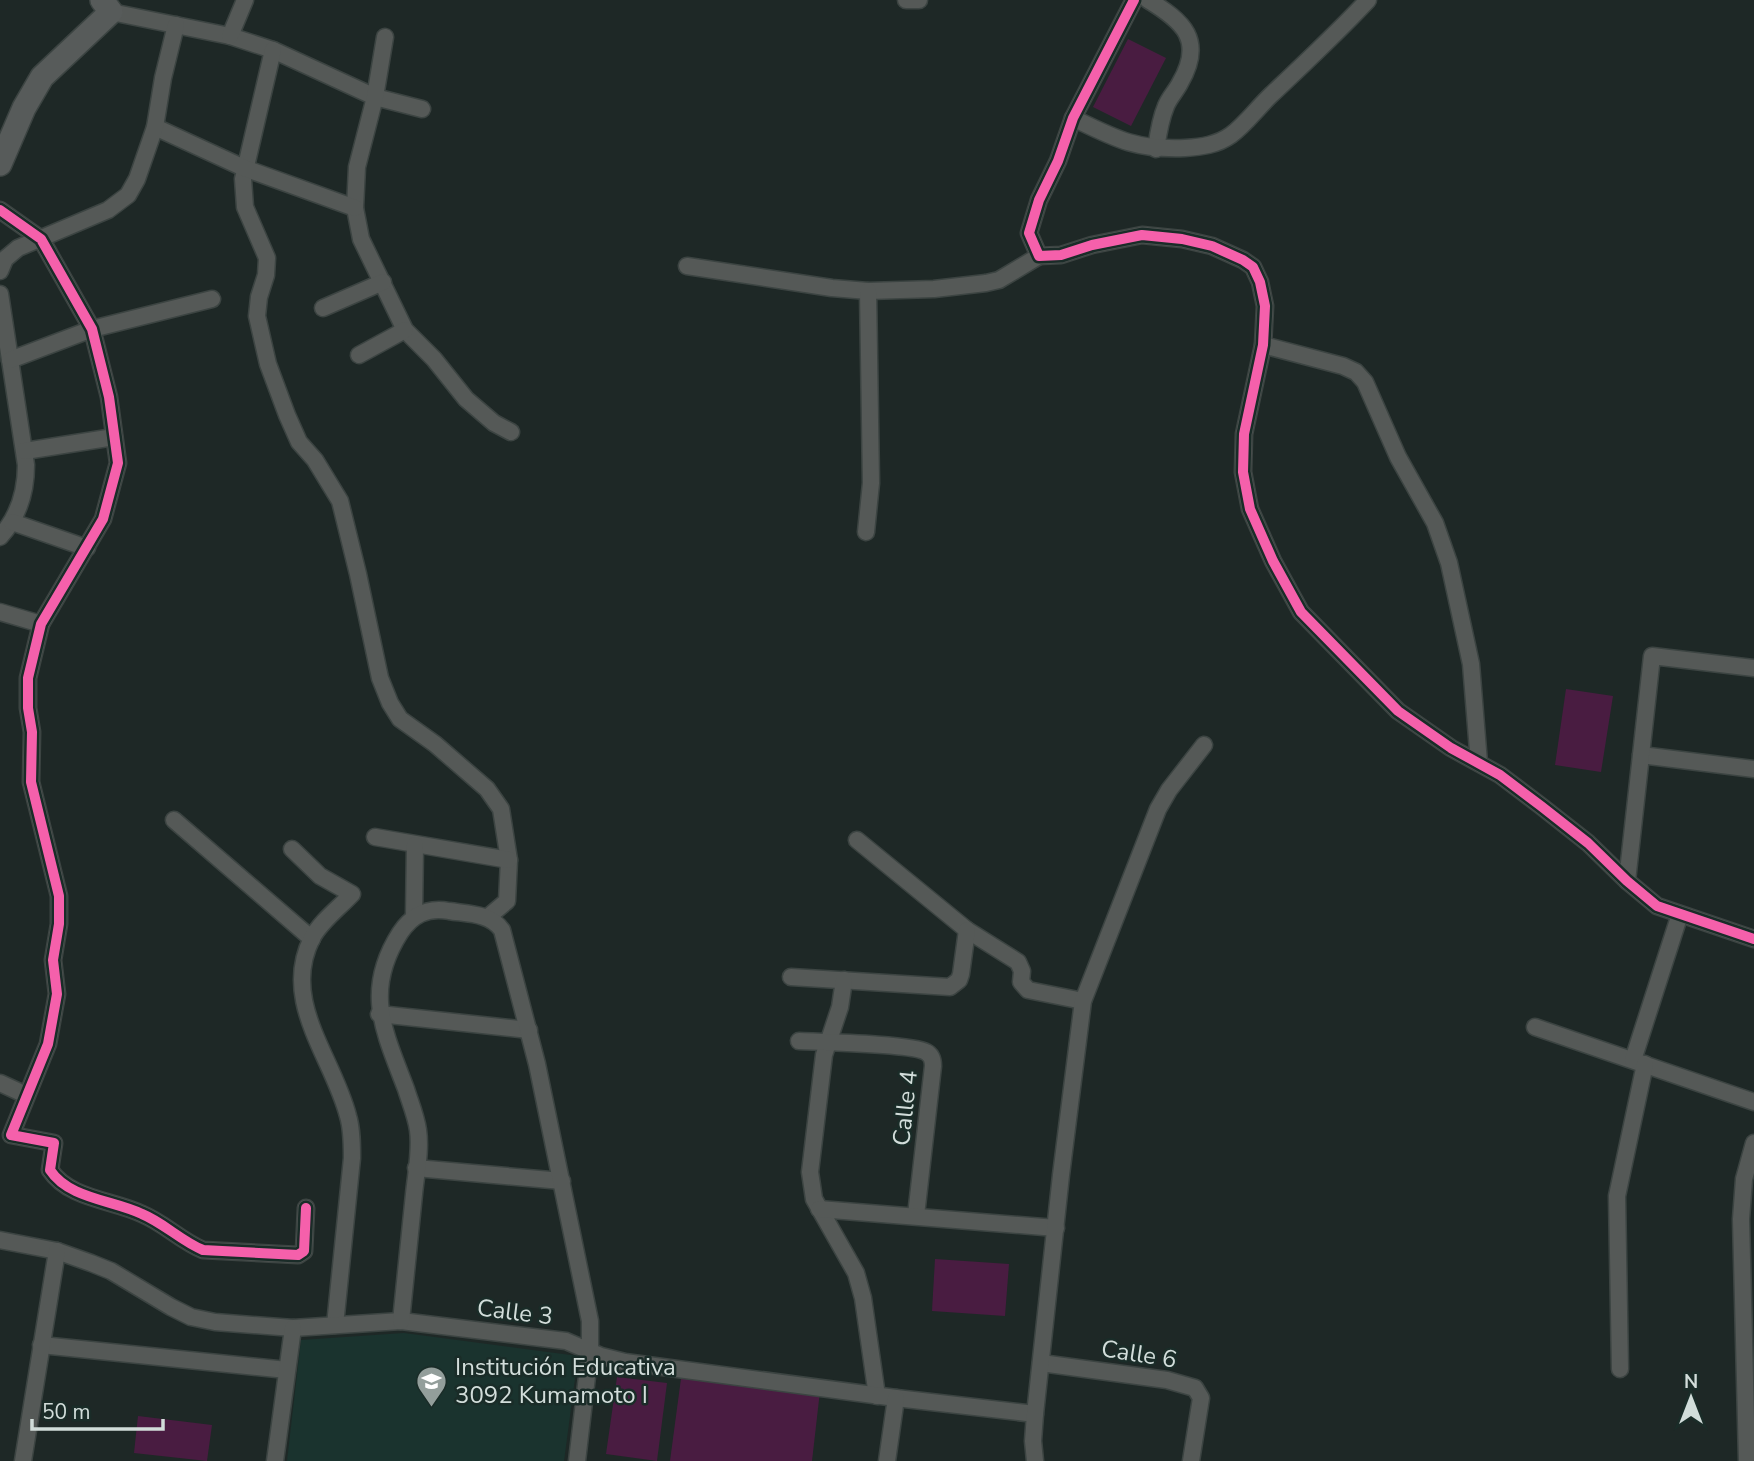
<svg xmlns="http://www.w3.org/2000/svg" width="1754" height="1461" viewBox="0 0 1754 1461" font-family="'Nunito Sans',sans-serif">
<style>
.built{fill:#1a332e}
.park{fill:#491c41}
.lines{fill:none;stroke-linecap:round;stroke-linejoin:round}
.street-casing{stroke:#3c4442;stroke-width:19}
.secondary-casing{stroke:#3c4442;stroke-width:26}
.street{stroke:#555957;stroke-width:16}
.secondary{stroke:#575b5a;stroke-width:23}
.cycleway-casing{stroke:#1a2c28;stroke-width:15}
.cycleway{stroke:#f560ab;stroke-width:10}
.labels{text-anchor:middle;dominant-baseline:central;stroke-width:5;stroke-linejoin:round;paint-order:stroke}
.street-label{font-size:24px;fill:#d2ddda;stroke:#1a2c28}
.poi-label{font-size:24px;fill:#d2ddda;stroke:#1a2c28;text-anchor:start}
</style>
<rect width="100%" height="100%" fill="#1e2826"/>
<path class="built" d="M404,1333L578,1356L564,1461H287L301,1340Z"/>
<g class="park">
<path d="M1128,39L1166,58L1131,126L1093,107Z"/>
<path d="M1566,689L1613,696L1601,772L1555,765Z"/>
<path d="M935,1259L1009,1264L1005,1316L932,1311Z"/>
<path d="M682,1371L820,1391L812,1461H670Z"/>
<path d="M617,1377L667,1383L657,1461L606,1454Z"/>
<path d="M138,1416L212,1425L207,1461L134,1453Z"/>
</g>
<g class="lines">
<defs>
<g id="street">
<path d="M906,0H919"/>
<path d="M1134,0L1073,118L1058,161L1039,200L1029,233L1039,256L1061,255L1092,245L1142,235L1182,239L1212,246L1243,260L1253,267L1260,282L1265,306L1263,345L1244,434L1243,472L1250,509L1273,561L1301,612L1398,711L1451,748L1500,775L1541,806L1588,843L1627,881L1657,906L1754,939"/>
<path d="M1148,0C1183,21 1205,40 1180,83C1176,91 1169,98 1166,106C1160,120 1158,135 1156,149"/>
<path d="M111,12L230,36L273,50L375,97L422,109"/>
<path d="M230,36L245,0"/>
<path d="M385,37L375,97L357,167L355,208L361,239L405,330L434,359L466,399L494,423L511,432"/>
<path d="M273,50L243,179L245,207L267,258L266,275L259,297L257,316L268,364L287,415L299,442L315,460L340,501L358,574L380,678L390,703L400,719L435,744L487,789L501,809L509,860L507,901L488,917"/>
<path d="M1073,118C1116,139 1136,150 1185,148C1201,147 1217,145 1231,135C1246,124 1258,107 1272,94C1305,63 1337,33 1368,0"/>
<path d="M155,127L244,168L355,208"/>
<path d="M0,210L41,239L92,329L109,397L118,463L103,519L41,624L28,678V708L32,732L31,782L59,896V924L53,960L57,994L48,1044L11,1135L54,1143L50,1170C69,1199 113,1200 142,1214C164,1223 181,1241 203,1250L298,1255L304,1251L306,1208"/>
<path d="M687,266L832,288L868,291L934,289L986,283L999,280L1039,256"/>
<path d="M0,271L5,259L18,248L108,210L128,195L137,179L155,127L163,78L176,25"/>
<path d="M0,294L26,465C26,492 19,516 0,537"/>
<path d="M323,308L383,282"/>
<path d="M1263,345L1343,366L1356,372L1365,382L1398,457L1435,523L1449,563L1471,664L1479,763"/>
<path d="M359,355L405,330"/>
<path d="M10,360L92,329L212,299"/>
<path d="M25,451L114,437"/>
<path d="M12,522L87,548"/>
<path d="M866,532L871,483L868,291"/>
<path d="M0,612L41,624"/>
<path d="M1641,755L1754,769"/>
<path d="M174,820L312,939"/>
<path d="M375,837L509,860"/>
<path d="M857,840L967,930L1018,962L1022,971L1021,982L1028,990L1083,1001"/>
<path d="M292,849L320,876L352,894C339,908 321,921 312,938C280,1001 333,1057 348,1116C352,1129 352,1144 352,1158L335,1325"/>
<path d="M1627,881L1652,656L1754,668"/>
<path d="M414,916L415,845"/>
<path d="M791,977L950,987L959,980L961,974L967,930"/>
<path d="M844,980L840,1007L824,1055L810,1172L814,1199L856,1273L863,1298L877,1396"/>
<path d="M379,1014L529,1030"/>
<path d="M1535,1027L1754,1102"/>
<path d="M799,1041C820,1042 913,1044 926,1052C932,1055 933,1061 933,1066L916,1215"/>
<path d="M1633,1060L1680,914"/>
<path d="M0,1083L26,1095"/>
<path d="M416,1168L562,1181"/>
<path d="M819,1209L1056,1228"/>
<path d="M0,1240L57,1251L91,1263L111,1271L171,1307L191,1317L215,1322L293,1328L401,1321L566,1341L601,1356L625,1362L896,1398L1035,1414"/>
<path d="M401,1321C405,1279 410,1236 414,1194C416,1173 421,1151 418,1130C416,1116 410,1102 406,1089C384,1031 363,991 400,933C412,915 427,907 449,911C468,914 490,913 502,930L537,1064L590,1321V1351L577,1461"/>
<path d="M41,1345L287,1370"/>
<path d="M1041,1363L1167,1380L1195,1388L1201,1398L1191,1461"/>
<path d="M1620,1369L1617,1196L1645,1064"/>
<path d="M23,1461L57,1251"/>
<path d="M275,1461L293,1328"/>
<path d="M887,1461L896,1398"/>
<path d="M1035,1461L1033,1441L1035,1414L1061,1175L1083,1001L1158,809L1169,790L1204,745"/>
<path d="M1747,1461L1741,1219L1744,1179L1754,1143"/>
</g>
<path id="secondary" d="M0,164L24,108L42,77L111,12L102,0"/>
</defs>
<use href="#street" class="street-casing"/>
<use href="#secondary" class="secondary-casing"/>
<use href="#street" class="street"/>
<use href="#secondary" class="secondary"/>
<defs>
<g id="cycleway">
<path d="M1134,0L1073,118L1058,161L1039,200L1029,233L1039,256L1061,255L1092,245L1142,235L1182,239L1212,246L1243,260L1253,267L1260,282L1265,306L1263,345L1244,434L1243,472L1250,509L1273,561L1301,612L1398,711L1451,748L1500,775L1541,806L1588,843L1627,881L1657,906L1754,939"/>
<path d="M0,210L41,239L92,329L109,397L118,463L103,519L41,624L28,678V708L32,732L31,782L59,896V924L53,960L57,994L48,1044L11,1135L54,1143L50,1170C69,1199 113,1200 142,1214C164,1223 181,1241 203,1250L298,1255L304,1251L306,1208"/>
</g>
</defs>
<use href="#cycleway" class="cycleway-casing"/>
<use href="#cycleway" class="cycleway"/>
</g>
<defs>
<symbol id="school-pin" viewBox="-11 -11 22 30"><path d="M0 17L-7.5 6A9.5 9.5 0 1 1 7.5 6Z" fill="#939e9b" stroke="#1a2c28"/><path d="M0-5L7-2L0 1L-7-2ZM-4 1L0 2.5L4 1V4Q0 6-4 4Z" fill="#fff"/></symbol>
</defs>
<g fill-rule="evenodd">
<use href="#school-pin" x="414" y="1364" width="35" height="47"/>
</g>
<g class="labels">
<g class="street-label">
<text transform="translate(905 1108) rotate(-84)">Calle 4</text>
<text transform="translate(515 1312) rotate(7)">Calle 3</text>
<text transform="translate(1139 1354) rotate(9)">Calle 6</text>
</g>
<g class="poi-label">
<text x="455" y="1367">Institución Educativa<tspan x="455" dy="28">3092 Kumamoto I</tspan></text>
</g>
</g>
<g transform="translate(1691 1398)" stroke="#1a2c28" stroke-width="5" paint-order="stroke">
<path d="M0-5L12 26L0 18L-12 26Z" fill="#d2ddda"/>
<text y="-10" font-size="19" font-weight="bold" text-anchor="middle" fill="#d2ddda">N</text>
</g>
<path d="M32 1419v10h131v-10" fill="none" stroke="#d2ddda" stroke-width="3.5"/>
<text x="42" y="1419" font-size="21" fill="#d2ddda" stroke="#1a2c28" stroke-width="5" paint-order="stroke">50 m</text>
</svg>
